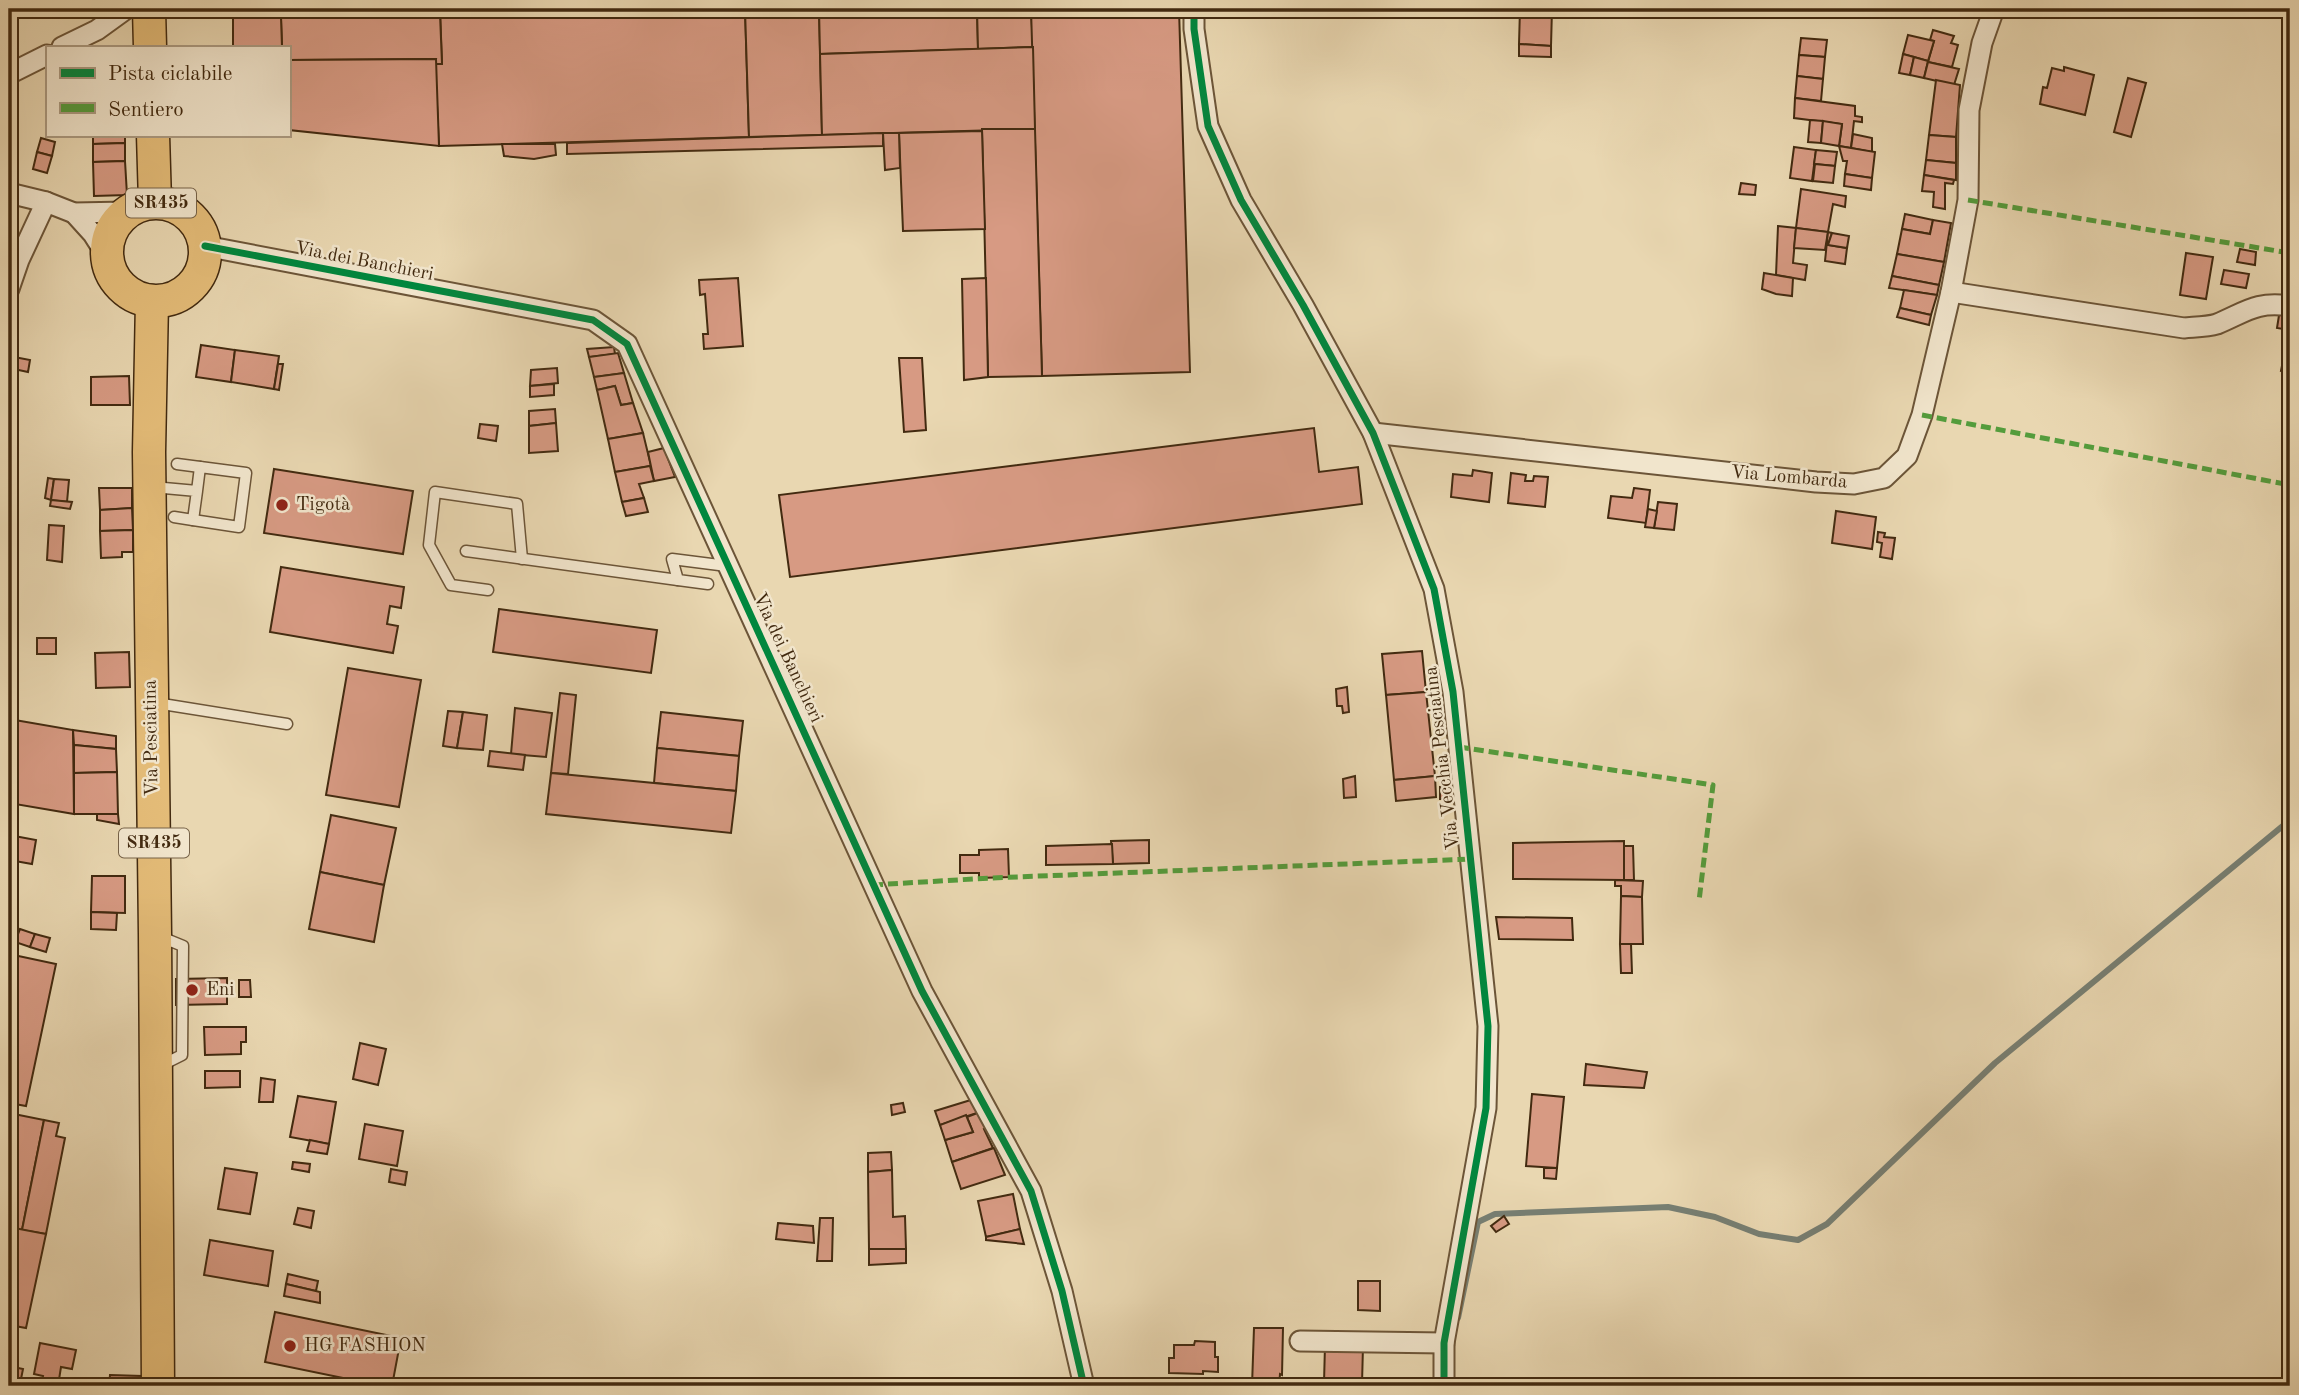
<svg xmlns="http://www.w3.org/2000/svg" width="2299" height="1395" viewBox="0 0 2299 1395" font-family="'Old Standard TT',serif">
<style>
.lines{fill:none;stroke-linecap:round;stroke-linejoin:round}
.stream{stroke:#777f73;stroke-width:6}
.building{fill:#d79a83;stroke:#422a10;stroke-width:2}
.service-casing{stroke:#6c5538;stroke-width:13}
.minor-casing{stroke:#6c5538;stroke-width:23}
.primary-casing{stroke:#422a10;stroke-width:35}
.service{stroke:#f1e5cc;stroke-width:10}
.minor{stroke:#f1e5cc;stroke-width:19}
.primary{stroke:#e4bc78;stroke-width:32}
.quiet{stroke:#549c3c;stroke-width:5;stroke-dasharray:10 5;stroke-linecap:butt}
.cycleway-casing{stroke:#f1e5cc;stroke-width:11}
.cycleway{stroke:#00873e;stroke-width:7}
.poi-dot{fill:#8f2418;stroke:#f1e5cc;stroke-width:2.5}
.labels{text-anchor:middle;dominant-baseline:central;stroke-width:5;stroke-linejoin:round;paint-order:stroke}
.shield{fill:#f1e5cc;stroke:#766248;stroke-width:2}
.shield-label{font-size:18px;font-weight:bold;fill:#422a10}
.street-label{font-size:19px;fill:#422a10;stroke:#f1e5cc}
.poi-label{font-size:19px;fill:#422a10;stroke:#f1e5cc;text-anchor:start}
</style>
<rect width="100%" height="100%" fill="#e9d7b1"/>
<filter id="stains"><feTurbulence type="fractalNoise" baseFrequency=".00286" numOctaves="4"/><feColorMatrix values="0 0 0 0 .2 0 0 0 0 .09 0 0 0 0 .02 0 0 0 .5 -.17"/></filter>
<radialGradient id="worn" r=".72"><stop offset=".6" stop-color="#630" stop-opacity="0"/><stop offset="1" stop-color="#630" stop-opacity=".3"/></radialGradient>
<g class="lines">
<path class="stream" d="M1458,1318L1478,1222L1495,1214L1668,1207L1715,1217L1759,1234L1798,1240L1827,1224L1995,1063L2290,820"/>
</g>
<g class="building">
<path d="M172,9H440V14L174,18H172Z"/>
<path d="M440,9H745L749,137L439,146L435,64H442Z"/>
<path d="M745,9H819L822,135L749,137Z"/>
<path d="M819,9H977L978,49L820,54Z"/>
<path d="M977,9H1031L1033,47L978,49Z"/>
<path d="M1031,9H1179L1190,372L1042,376Z"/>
<path d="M1520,9H1552L1551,46L1519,44Z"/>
<path d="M440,14L442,64H435L436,59L289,60V47H282L281,18Z"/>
<path d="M233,18H281L282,47H233Z"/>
<path d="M1933,30L1954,36L1951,43L1958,45L1952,67L1928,62L1934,41L1930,40Z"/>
<path d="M1908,35L1934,41L1928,61L1903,54Z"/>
<path d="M1801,38L1827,40L1825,57L1799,55Z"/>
<path d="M1519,44L1551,46V57L1519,56Z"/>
<path d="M1033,47L1035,129L822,135L820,54Z"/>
<path d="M1903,54L1914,57L1910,75L1899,73Z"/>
<path d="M1799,55L1825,57L1823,79L1797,76Z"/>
<path d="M1914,57L1928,61L1924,78L1910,75Z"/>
<path d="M436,59L439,146L289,130V60Z"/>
<path d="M1928,62L1959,69L1954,85L1924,78Z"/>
<path d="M2064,67L2094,75L2085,115L2040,104L2043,87L2047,88L2052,68L2064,71Z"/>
<path d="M1797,76L1823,79L1821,101L1795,98Z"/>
<path d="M2128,78L2146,83L2131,137L2114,132Z"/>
<path d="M1936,80L1960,85L1956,137L1929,135Z"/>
<path d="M1795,98L1855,106V116L1862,117V122L1854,121L1851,148L1839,146L1842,124L1794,118Z"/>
<path d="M1810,120L1823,121L1821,143L1808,142Z"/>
<path d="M1823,121L1842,124L1839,146L1821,143Z"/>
<path d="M982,129H1035L1042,376L988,377Z"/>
<path d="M982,131L985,229L903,231L899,133Z"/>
<path d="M883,133H899L900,168L885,170Z"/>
<path d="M883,133V146L567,154V143Z"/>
<path d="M1853,134L1872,138V152L1851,148Z"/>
<path d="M93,135H125V143L93,144Z"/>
<path d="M1929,135L1956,137V163L1926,160Z"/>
<path d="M41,138L55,142L52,156L37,152Z"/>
<path d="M125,143V161L93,162V144Z"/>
<path d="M502,144H555L556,155L534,159L504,156Z"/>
<path d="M1839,146L1875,152L1872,178L1845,174L1847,161H1843Z"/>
<path d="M1794,147L1816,150L1812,181L1790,178Z"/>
<path d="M1816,150L1837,152L1835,166L1814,164Z"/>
<path d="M37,152L52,156L47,173L33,169Z"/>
<path d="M1926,160L1956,163V180L1924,175Z"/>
<path d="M125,161L127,195L94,196L93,162Z"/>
<path d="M1815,164L1835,166L1833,183L1813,181Z"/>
<path d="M1845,174L1872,178L1871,190L1844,186Z"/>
<path d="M1924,175L1954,180L1953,184L1945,183V209L1933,207L1934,192L1922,191Z"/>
<path d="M1741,183L1756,185L1755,195L1739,194Z"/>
<path d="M1801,189L1846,196L1845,207L1833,204L1828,232L1796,228Z"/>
<path d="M1905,214L1933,220L1930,234L1902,229Z"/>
<path d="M1933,220L1951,223L1944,262L1897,254L1902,229L1930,234Z"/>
<path d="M1778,226L1796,228L1793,263L1807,265L1805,280L1776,275Z"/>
<path d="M1796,228L1828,232L1825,250L1794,248Z"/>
<path d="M1828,232L1832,233L1828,245L1847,248L1845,264L1825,261Z"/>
<path d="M1832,233L1849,236L1847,248L1828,245Z"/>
<path d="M2240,249L2256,252L2255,265L2237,262Z"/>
<path d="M2186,253L2213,257L2206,299L2180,295Z"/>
<path d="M1897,254L1944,262L1939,285L1892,276Z"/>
<path d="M2224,270L2249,274L2246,288L2221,284Z"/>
<path d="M1764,273L1793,278L1792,296L1776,294L1762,289Z"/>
<path d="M1892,276L1939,285L1937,295L1889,288Z"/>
<path d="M738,278L743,346L704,349L703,334H708L705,294L700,295L699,280Z"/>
<path d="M986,278L988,377L964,380L962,279Z"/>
<path d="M1904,290L1937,295L1931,315L1900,308Z"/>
<path d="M1900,308L1931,315L1929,325L1897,317Z"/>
<path d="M2280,309L2290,311V372L2281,371L2289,330L2277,328Z"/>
<path d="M201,345L235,350L231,382L196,377Z"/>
<path d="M614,347L615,354L589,357L587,349Z"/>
<path d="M235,350L279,356L274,389L231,382Z"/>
<path d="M618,353L624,373L594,377L589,357Z"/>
<path d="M9,356L30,360L28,372L9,368Z"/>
<path d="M899,358H922L926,430L904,432Z"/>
<path d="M278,364H283L279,390L274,389Z"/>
<path d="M557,368L558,383L530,386L531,370Z"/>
<path d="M624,373L633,403L621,405L615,386L597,390L594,377Z"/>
<path d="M129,376L130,405H91V377Z"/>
<path d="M554,384V395L530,397V386Z"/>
<path d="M615,386L621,405L633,403L643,433L608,439L597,390Z"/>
<path d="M555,409L556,423L529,426V411Z"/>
<path d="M556,423L558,451L529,453V426Z"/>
<path d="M480,424L498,426L496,441L478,438Z"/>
<path d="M1314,428L1319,472L1358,467L1362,504L790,577L779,495Z"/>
<path d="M643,433L651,466L615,472L608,439Z"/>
<path d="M664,448L675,477L654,481L648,452Z"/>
<path d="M650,466L654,481L639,484L644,498L622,502L615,472Z"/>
<path d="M274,469L413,491L403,554L264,533Z"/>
<path d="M1473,470L1492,473L1489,502L1451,497L1453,474L1472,476Z"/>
<path d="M1511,473L1526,475L1525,481H1533L1534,476L1548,477L1545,507L1508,503Z"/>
<path d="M48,478L54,479L51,500L45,498Z"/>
<path d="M54,479L69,480L67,502L51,500Z"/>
<path d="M99,488H132V508L100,510Z"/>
<path d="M1634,488L1650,490L1646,523L1608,518L1611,496L1632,498Z"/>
<path d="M644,498L648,512L626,516L622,502Z"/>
<path d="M51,500L72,502L70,509L50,506Z"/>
<path d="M1658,502L1677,504L1674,530L1654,528Z"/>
<path d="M132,508L133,530L100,531V510Z"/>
<path d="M1648,509L1657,511L1654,528L1645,527Z"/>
<path d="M1836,511L1876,517L1872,549L1832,543Z"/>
<path d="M49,525L64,526L62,562L47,560Z"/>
<path d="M133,530V552H122V557L101,558L100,531Z"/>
<path d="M1878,532L1885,533L1884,537L1895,538L1892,559L1880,557L1882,543L1877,542Z"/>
<path d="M281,567L404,587L401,608L390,606L387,624L398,626L393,653L270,632Z"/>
<path d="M499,609L657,630L651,673L493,652Z"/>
<rect x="37" y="638" width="19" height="16"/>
<path d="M1422,651L1426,692L1386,695L1382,654Z"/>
<path d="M129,652L130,687L96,688L95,653Z"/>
<path d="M348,668L421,680L399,807L326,795Z"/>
<path d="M1347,687L1349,712L1343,713L1342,706H1337L1336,689Z"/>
<path d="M1426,692L1435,776L1394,780L1386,695Z"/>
<path d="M560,693L576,695L568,774L551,773Z"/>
<path d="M515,708L552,713L546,757L511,754Z"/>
<path d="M448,711L463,712L457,748L443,746Z"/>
<path d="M463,712L487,715L483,750L457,748Z"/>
<path d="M661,712L743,721L739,756L657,748Z"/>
<path d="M9,719L73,730L74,814L9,803Z"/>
<path d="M73,730L116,736V749L74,745Z"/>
<path d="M74,745L116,749L117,772L74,773Z"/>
<path d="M657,748L739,756L736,791L654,783Z"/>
<path d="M490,751L525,755L523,770L488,766Z"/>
<path d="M117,772L118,814H74V773Z"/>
<path d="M551,773L736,791L731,833L546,814Z"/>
<path d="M1355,776L1356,797L1344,798L1343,779Z"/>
<path d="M1435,776L1436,797L1396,801L1394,780Z"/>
<path d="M1456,786V799H1440V787Z"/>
<path d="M97,814H118L119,824L97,820Z"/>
<path d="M331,815L396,828L384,885L320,872Z"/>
<path d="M9,835L36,840L32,864L9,860Z"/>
<path d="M1149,840V863L1113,864L1111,841Z"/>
<path d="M1624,841V880L1513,879V843Z"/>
<path d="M1112,844L1113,864L1046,865V846Z"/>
<path d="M1624,846H1633L1634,880H1624Z"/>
<path d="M1008,849L1009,877L979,878V873H960V855H979V850Z"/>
<path d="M320,872L384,885L374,942L309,929Z"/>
<path d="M92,876H125V913L91,912Z"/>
<path d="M1615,880L1643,881L1642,897L1621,896V886H1615Z"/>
<path d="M1621,896L1642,897L1643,944H1620Z"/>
<path d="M91,912L117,913L116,930L91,929Z"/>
<path d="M1496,917L1572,918L1573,940L1499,939Z"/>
<path d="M20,929L35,934L30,947L15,942Z"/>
<path d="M35,934L50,938L46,952L30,947Z"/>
<path d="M1620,944H1631L1632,973H1621Z"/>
<path d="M9,954L56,964L26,1106L9,1103Z"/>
<path d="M227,978V1004L176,1005V979Z"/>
<path d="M239,980H250L251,997H239Z"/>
<path d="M204,1027H246V1042H241V1054L205,1055Z"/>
<path d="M360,1043L386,1049L378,1085L353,1079Z"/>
<path d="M1586,1064L1647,1072L1644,1088L1584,1085Z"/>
<path d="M205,1071H240V1087L205,1088Z"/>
<path d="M261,1078L275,1080L273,1102H259Z"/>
<path d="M1532,1094L1564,1097L1557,1168L1526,1166Z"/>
<path d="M298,1096L336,1102L329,1144L290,1137Z"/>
<path d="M974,1099L980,1112L940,1125L935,1111Z"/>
<path d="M903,1103L905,1112L892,1115L891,1105Z"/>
<path d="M980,1112L987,1128L984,1129L993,1148L952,1162L945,1140L973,1132L967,1117Z"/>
<path d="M9,1113L44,1120L22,1230L9,1227Z"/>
<path d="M966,1115L973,1132L945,1140L940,1125Z"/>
<path d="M44,1120L59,1123L56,1136L65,1138L46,1234L22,1230Z"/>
<path d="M365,1124L403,1131L397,1166L359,1159Z"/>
<path d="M310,1140L329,1144L327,1154L307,1151Z"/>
<path d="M994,1148L1005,1175L961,1189L952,1162Z"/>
<path d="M891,1152L892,1170L868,1172V1153Z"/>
<path d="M293,1162L310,1164L309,1172L292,1169Z"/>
<path d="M225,1168L257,1173L250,1214L218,1209Z"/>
<path d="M1544,1168H1557L1556,1179L1544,1178Z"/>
<path d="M391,1169L407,1172L405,1185L389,1182Z"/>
<path d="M892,1170L893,1217L905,1216L906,1249H869L868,1172Z"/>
<path d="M1013,1194L1020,1229L986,1237L978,1201Z"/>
<path d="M298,1208L314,1211L311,1228L294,1224Z"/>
<path d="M1504,1216L1509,1224L1496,1232L1491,1226Z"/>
<path d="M820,1218H833L832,1261H817Z"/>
<path d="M778,1223L813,1226L814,1243L776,1239Z"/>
<path d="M9,1227L46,1234L26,1328L9,1325Z"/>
<path d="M1020,1229L1024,1244L986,1240V1237Z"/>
<path d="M210,1240L273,1251L268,1286L204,1275Z"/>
<path d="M869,1249H906V1263L869,1265Z"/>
<path d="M288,1274L318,1281L316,1291L286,1284Z"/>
<path d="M1358,1281H1380V1311L1358,1310Z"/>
<path d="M286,1284L320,1292V1303L284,1296Z"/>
<path d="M275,1312L401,1338L392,1386H382L265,1362Z"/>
<path d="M1254,1328H1283L1282,1375L1280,1374L1279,1386H1252Z"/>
<path d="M1195,1341L1215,1342V1357H1218V1372L1203,1371V1374L1169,1373V1358H1174V1345H1194Z"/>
<path d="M40,1343L76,1350L72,1369L61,1367L58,1386H41L43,1376L34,1374Z"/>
<path d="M1325,1345L1363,1346L1362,1384L1324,1383Z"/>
<path d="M9,1366L23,1369L20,1384L9,1381Z"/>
<path d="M110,1375L142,1376V1386H109Z"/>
</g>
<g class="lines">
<defs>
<g id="service">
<path d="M177,464L200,467"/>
<path d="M153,487L197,491L193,520L239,527L246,473L200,467L197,491"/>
<path d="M174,517L193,520"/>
<path d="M466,551L678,580"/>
<path d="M708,584L678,580L672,559L727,566"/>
<path d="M488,590L451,585L429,545L435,492L517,504L522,559"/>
<path d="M156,703L287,724"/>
<path d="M161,937L183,946L182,1055L162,1065"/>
</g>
<g id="minor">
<path d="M1194,9V29L1208,126L1241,200L1303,305L1373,433L1434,589L1453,692L1488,1026L1486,1108L1444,1343V1386"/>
<path d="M62,47L97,30L126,9"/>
<path d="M9,74L47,55"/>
<path d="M9,193L46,202L74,213L127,212"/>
<path d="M74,213L93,234L107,256"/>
<path d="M205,246L593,320L627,344L922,991L1031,1191L1062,1291L1084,1386"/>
<path d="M9,289L19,260L46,202"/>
<path d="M1951,292L2184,328C2194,327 2207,327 2217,324C2246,312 2256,301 2290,306"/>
<path d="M1373,433L1816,482L1854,484L1884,478L1907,456L1922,415L1951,292L1968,200L1969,110L1982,43L1994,9"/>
<path d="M1300,1341L1444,1343"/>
</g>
<g id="primary">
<path d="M149,9L150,47"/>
<path d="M153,135L155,202"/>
<circle cx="156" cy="252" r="49"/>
<path d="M152,301L149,452L155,934L158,1386"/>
</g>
</defs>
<use href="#service" class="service-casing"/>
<use href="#minor" class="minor-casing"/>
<use href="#primary" class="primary-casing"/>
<use href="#service" class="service"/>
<use href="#minor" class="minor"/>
<use href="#primary" class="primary"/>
<g class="quiet">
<path d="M1968,200L2290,253"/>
<path d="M1922,415L2290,485"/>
<path d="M1459,747L1713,785L1699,901"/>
<path d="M873,885L990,878L1471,859"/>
</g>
<defs>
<g id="cycleway">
<path d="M1194,9V29L1208,126L1241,200L1303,305L1373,433L1434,589L1453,692L1488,1026L1486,1108L1444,1343V1386"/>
<path d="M205,246L593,320L627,344L922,991L1031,1191L1062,1291L1084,1386"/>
</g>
</defs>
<use href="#cycleway" class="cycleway-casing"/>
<use href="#cycleway" class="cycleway"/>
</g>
<g class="poi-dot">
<circle cx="282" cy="505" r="7"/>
<circle cx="192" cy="990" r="7"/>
<circle cx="290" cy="1346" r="7"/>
</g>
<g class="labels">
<g class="shield">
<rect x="126" y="188.5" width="70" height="29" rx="5"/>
<rect x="119" y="828.5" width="70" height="29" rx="5"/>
</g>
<g class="shield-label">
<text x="161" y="203">SR435</text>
<text x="154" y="843">SR435</text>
</g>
<g class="street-label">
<text transform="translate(364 262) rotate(11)">Via dei Banchieri</text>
<text transform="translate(1789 478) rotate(5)">Via Lombarda</text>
<text transform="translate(787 658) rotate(65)">Via dei Banchieri</text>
<text transform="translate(152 738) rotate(-91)">Via Pesciatina</text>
<text transform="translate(1443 758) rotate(-97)">Via Vecchia Pesciatina</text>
</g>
<g class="poi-label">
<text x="296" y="505">Tigotà</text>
<text x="206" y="990">Eni</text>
<text x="304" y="1346">HG FASHION</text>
</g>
</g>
<rect width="2299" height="1395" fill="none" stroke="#e9d7b1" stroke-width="35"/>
<rect x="10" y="10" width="2278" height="1374" fill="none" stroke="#422a10" stroke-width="3.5"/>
<rect x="18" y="18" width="2264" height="1360" fill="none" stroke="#422a10" stroke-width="2"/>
<rect x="46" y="46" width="245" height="91" fill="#f1e5cc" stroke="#ab9a81" stroke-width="2"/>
<rect x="60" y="68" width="35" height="10" fill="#00873e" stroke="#ab9a81" stroke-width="2"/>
<text x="108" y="80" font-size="21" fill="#422a10">Pista ciclabile</text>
<rect x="60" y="103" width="35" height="10" fill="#549c3c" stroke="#ab9a81" stroke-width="2"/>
<text x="108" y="116" font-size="21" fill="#422a10">Sentiero</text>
<rect width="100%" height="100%" filter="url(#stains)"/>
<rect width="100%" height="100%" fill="url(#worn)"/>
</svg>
